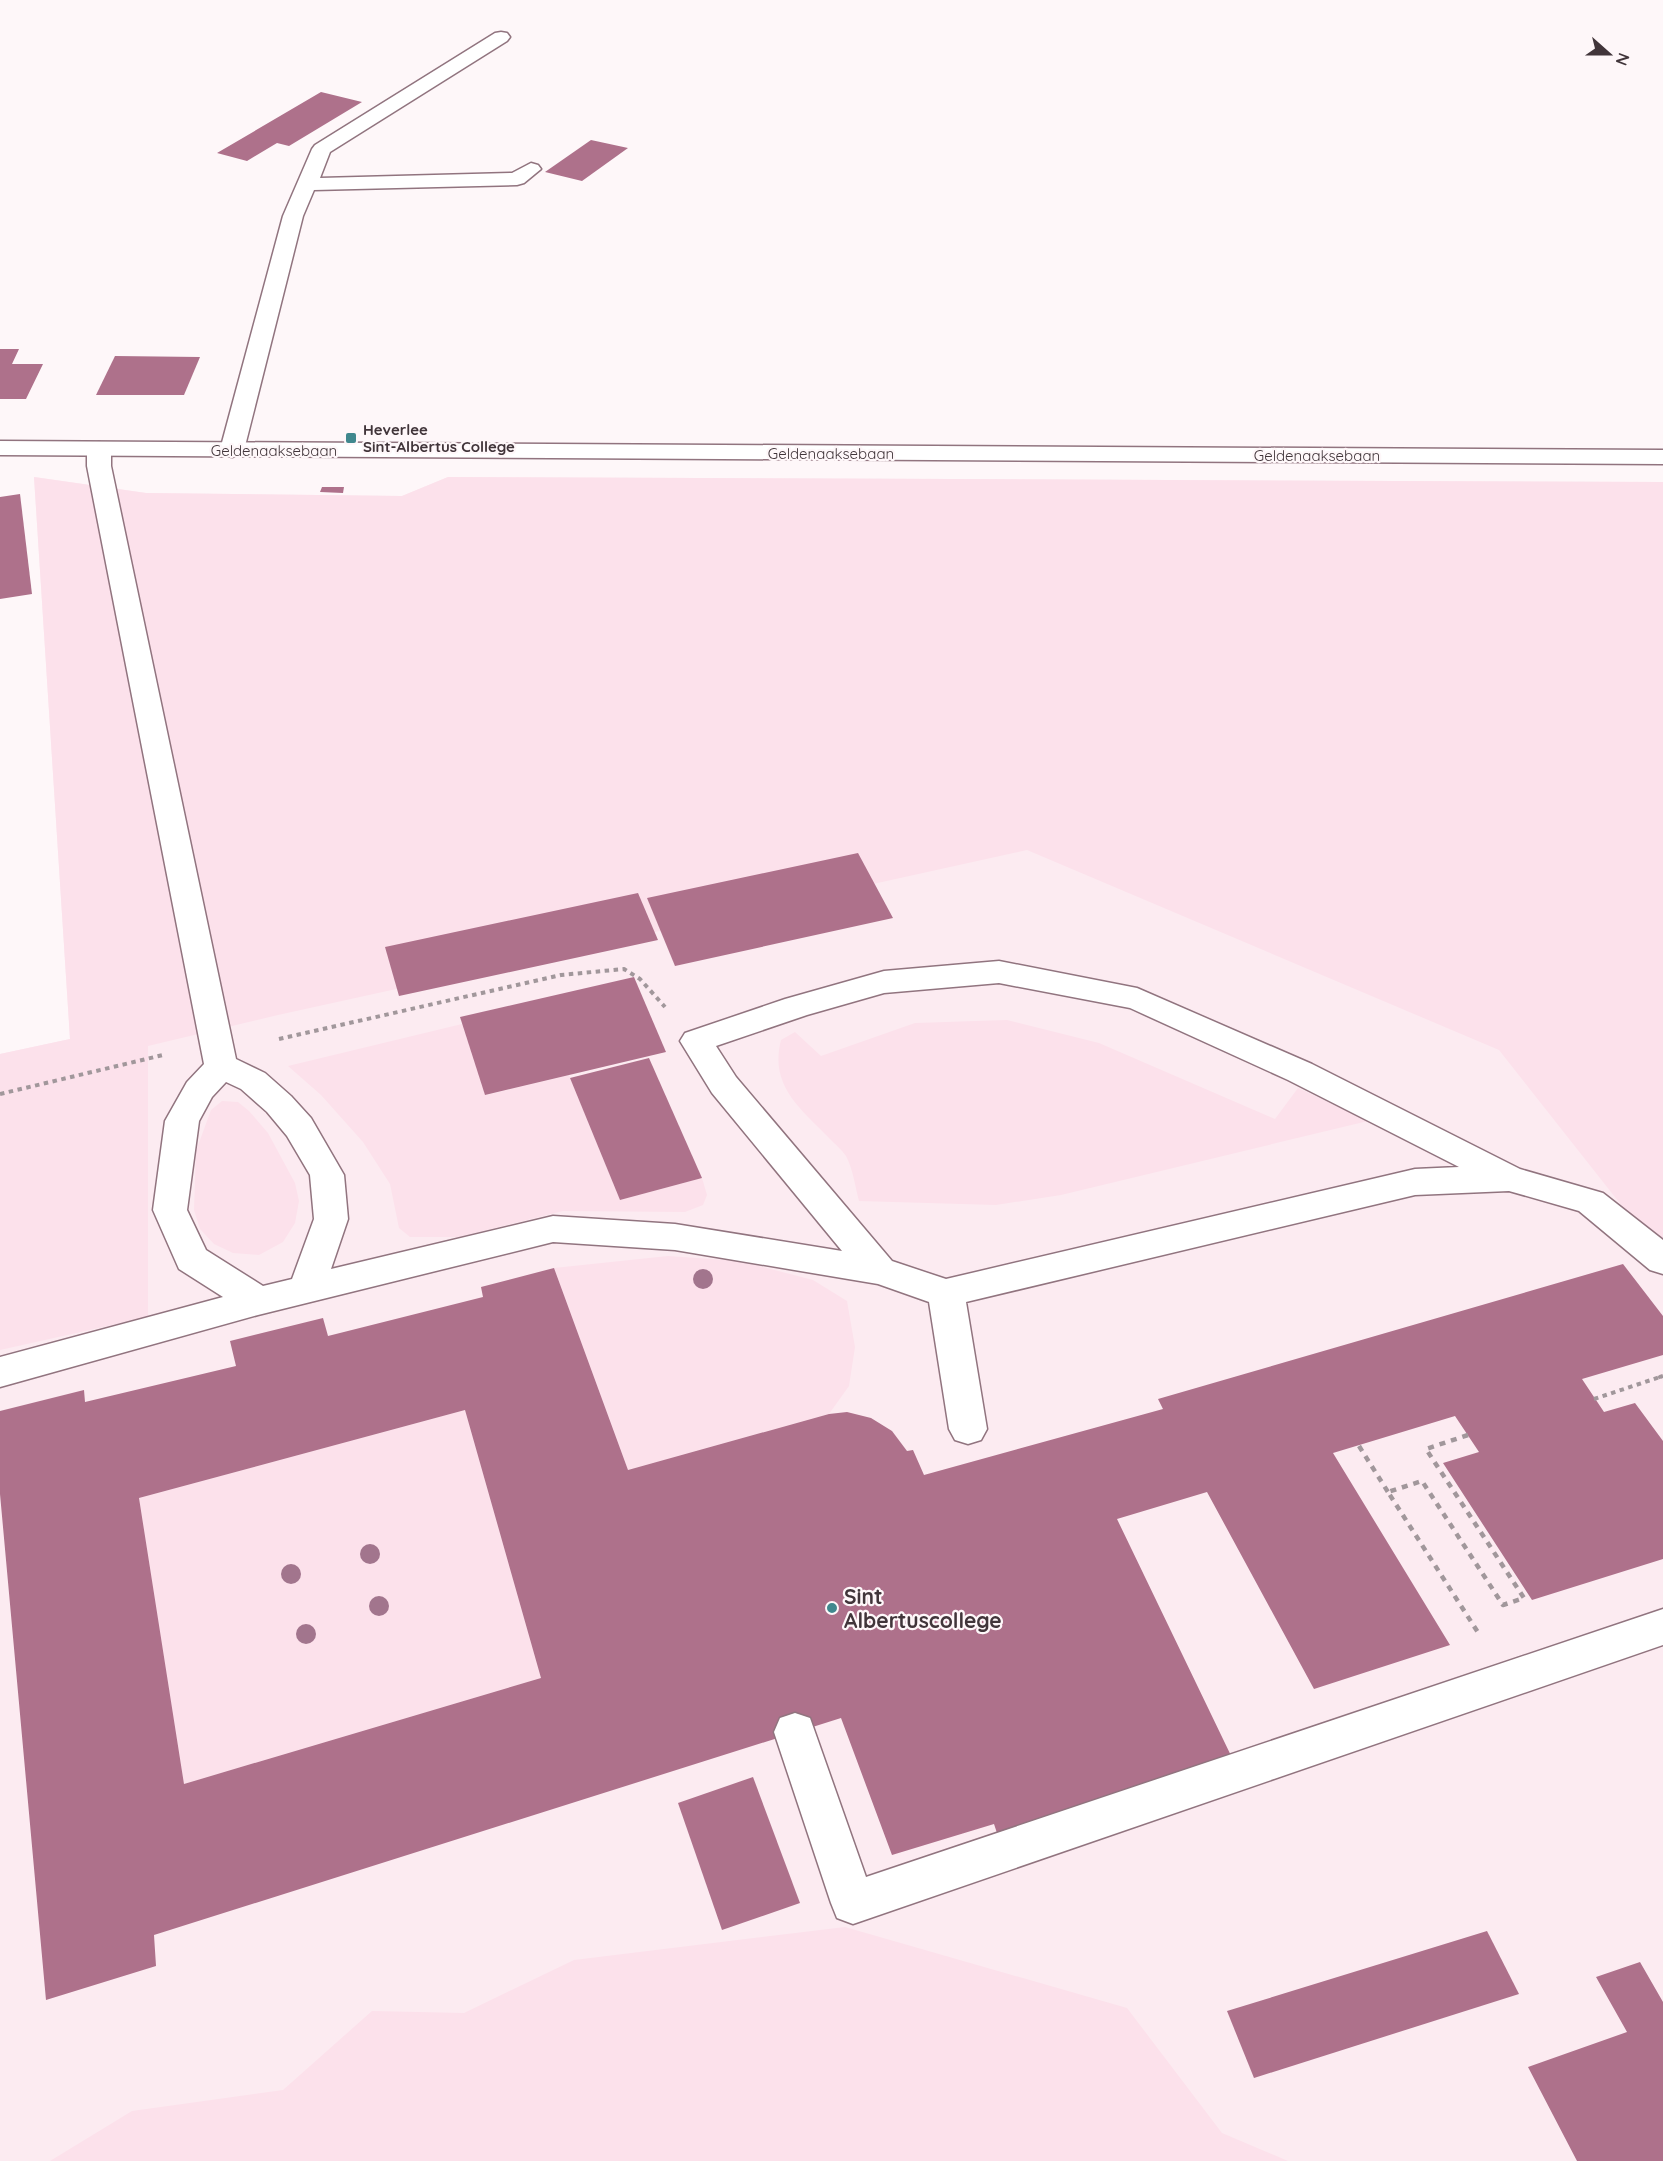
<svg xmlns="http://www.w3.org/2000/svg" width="1663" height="2161" viewBox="0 0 1663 2161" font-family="Quicksand,sans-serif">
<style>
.built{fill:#fcebf1}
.green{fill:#fce1eb}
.building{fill:#ae718b;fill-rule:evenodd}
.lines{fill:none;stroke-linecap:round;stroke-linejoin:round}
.lane-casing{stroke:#91747f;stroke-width:3}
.secondary-casing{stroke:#91747f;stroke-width:3}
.path-far1{stroke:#a1979b;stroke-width:4;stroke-dasharray:4.5 4.5;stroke-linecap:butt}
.path{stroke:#a1979b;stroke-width:4.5;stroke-dasharray:6 6;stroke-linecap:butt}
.lane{fill:#fff;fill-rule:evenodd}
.secondary{fill:#fff;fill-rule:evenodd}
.tree{fill:#a2758d}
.poi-dot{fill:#40888e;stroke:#fef7f9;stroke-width:2}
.labels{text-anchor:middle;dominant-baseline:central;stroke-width:4.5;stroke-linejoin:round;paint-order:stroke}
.far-poi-label{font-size:15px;font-weight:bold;fill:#41353a;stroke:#fef7f9;text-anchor:start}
.far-street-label{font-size:15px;fill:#41353a;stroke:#fef7f9}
.near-poi-label{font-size:21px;font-weight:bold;fill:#41353a;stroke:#fef7f9;text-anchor:start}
</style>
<rect width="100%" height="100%" fill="#fef7f9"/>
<path class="built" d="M34,477L146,493L402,496L448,477L1663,482V2161H0V1054L70,1039Z"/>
<g class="green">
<path d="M34,477L146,493L402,496L448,477L1663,482V1258L1499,1050L1027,850L278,1015L148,1046V1317L0,1350V1054L70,1039Z"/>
<path d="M1007,1020L1099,1043L1275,1119L1298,1088L1368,1121L1061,1195L996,1205L859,1201C855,1186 853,1169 846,1156C842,1150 835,1144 830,1139C801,1109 769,1086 781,1040L795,1032L821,1056L915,1023Z"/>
<path d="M462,1024L486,1095L569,1075L620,1200L702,1178L707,1195L703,1205L685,1212L563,1211L459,1237H410L399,1228L390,1184L363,1142L321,1095L288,1066Z"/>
<path d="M222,1101L238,1102L249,1111L268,1133L295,1183L299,1201L295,1223L283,1242L259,1255L233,1253L214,1244L200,1229L194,1210L196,1151L211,1110Z"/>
<path d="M668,1256L740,1261L813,1280L847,1301L855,1347L849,1386L829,1414L628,1470L554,1268Z"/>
<path d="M465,1410L541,1678L184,1784L139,1498Z"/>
<path d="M845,1927L1127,2008L1222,2133L1288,2161H50L132,2111L283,2090L372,2011L464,2013L574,1960Z"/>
</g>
<g class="building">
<path d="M321,92L362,102L289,146L277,143L247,161L217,153Z"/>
<path d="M591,140L628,148L582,181L545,172Z"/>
<path d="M0,349H19L12,364H43L26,399H0Z"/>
<path d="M115,356L200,357L184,395H96Z"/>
<path d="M322,487H344L343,493L320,492Z"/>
<path d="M20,494L32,594L0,599V497Z"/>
<path d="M858,853L893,918L675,966L647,898Z"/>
<path d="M638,893L658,940L399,996L385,947Z"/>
<path d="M634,977L666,1052L485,1095L460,1017Z"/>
<path d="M649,1058L702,1178L620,1200L570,1078Z"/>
<path d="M1623,1264L1663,1316V1355L1582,1379L1604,1412L1635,1403L1663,1441V1559L1532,1600L1443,1463L1479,1452L1455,1416L1333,1453L1450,1645L1314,1689L1207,1492L1117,1519L1236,1766L999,1839L994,1824L892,1855L841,1718L154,1935L156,1966L46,2000L0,1494V1411L84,1390L85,1402L236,1366L230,1341L323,1318L328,1336L483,1297L481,1287L554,1268L628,1470L829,1414L847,1412L871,1418L892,1431L907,1451L913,1450L924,1475L1163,1409L1158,1399ZM465,1410L541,1678L184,1784L139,1498Z"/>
<path d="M753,1777L800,1903L722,1930L678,1803Z"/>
<path d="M1487,1931L1519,1994L1254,2078L1227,2011Z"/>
<path d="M1640,1962L1663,2002V2161H1577L1528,2067L1627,2032L1596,1977Z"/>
</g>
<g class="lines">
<defs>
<g id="lane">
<path d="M501,32L507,33L510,37L507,41L330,152L320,178L512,173L531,163L538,165L541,169L524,183L517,185L314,190L303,216L244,450L240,455L232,457L224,455L220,450L283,216L312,149L315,145L495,33Z"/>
<path d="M99,442L107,444L111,449V466L236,1059L265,1073L291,1096L311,1118L344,1175L348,1219L331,1269L553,1216L675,1224L842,1251L712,1093L680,1041L685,1033L785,999L884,971L999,961L1137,988L1312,1064L1520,1169L1603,1193L1663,1240V1274L1650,1270L1579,1211L1509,1191L1415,1195L966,1302L987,1429L981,1440L968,1444L955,1440L949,1429L929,1302L878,1284L675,1250L553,1242L258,1315L0,1387V1357L223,1297L179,1269L153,1210L165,1121L187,1082L204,1064L87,466V449L91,444ZM999,983L1130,1008L1288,1080L1459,1167L1415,1169L946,1279L892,1261L736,1077L716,1046L807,1015L884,993ZM226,1082L241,1089L267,1112L287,1136L310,1175L314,1219L292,1279L263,1286L206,1250L187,1210L199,1121L212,1097Z"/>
<path d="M1663,1609V1645L853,1924L837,1918L831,1903L774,1732L780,1718L795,1713L810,1718L866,1877Z"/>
</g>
<path id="secondary" d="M0,441L1663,450V464L0,455Z"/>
</defs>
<use href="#lane" class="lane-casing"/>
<use href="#secondary" class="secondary-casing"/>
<g class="path-far1">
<path d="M279,1039L561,975L624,969L640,979L665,1007"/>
<path d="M0,1094L163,1055"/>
<path d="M1663,1376L1660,1377L1663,1381"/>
<path d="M1594,1399L1660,1377"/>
</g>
<g class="path">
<path d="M1468,1435L1426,1449L1524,1598L1503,1605L1422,1481L1388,1492L1479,1634"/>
<path d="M1359,1446L1388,1492"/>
</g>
<use href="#lane" class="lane"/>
<use href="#secondary" class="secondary"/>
</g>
<g class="tree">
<circle cx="703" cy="1279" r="10"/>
<circle cx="370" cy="1554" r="10"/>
<circle cx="291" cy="1574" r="10"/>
<circle cx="379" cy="1606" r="10"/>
<circle cx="306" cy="1634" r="10"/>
</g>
<g class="poi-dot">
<rect x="345" y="432" width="12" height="12" rx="3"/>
<circle cx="832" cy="1608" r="6"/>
</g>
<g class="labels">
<g class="far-poi-label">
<text x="363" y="429">Heverlee<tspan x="363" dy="17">Sint-Albertus College</tspan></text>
</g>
<g class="far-street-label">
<text x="274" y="450">Geldenaaksebaan</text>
<text x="831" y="453">Geldenaaksebaan</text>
<text x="1317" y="455">Geldenaaksebaan</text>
</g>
<g class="near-poi-label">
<text x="844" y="1596">Sint<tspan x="844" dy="24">Albertuscollege</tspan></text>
</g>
</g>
<g transform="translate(1609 54) rotate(111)" stroke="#fef7f9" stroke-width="4.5" paint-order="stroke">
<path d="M0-4.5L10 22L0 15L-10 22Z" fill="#41353a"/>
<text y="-9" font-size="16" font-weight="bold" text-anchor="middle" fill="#41353a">N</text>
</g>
</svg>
